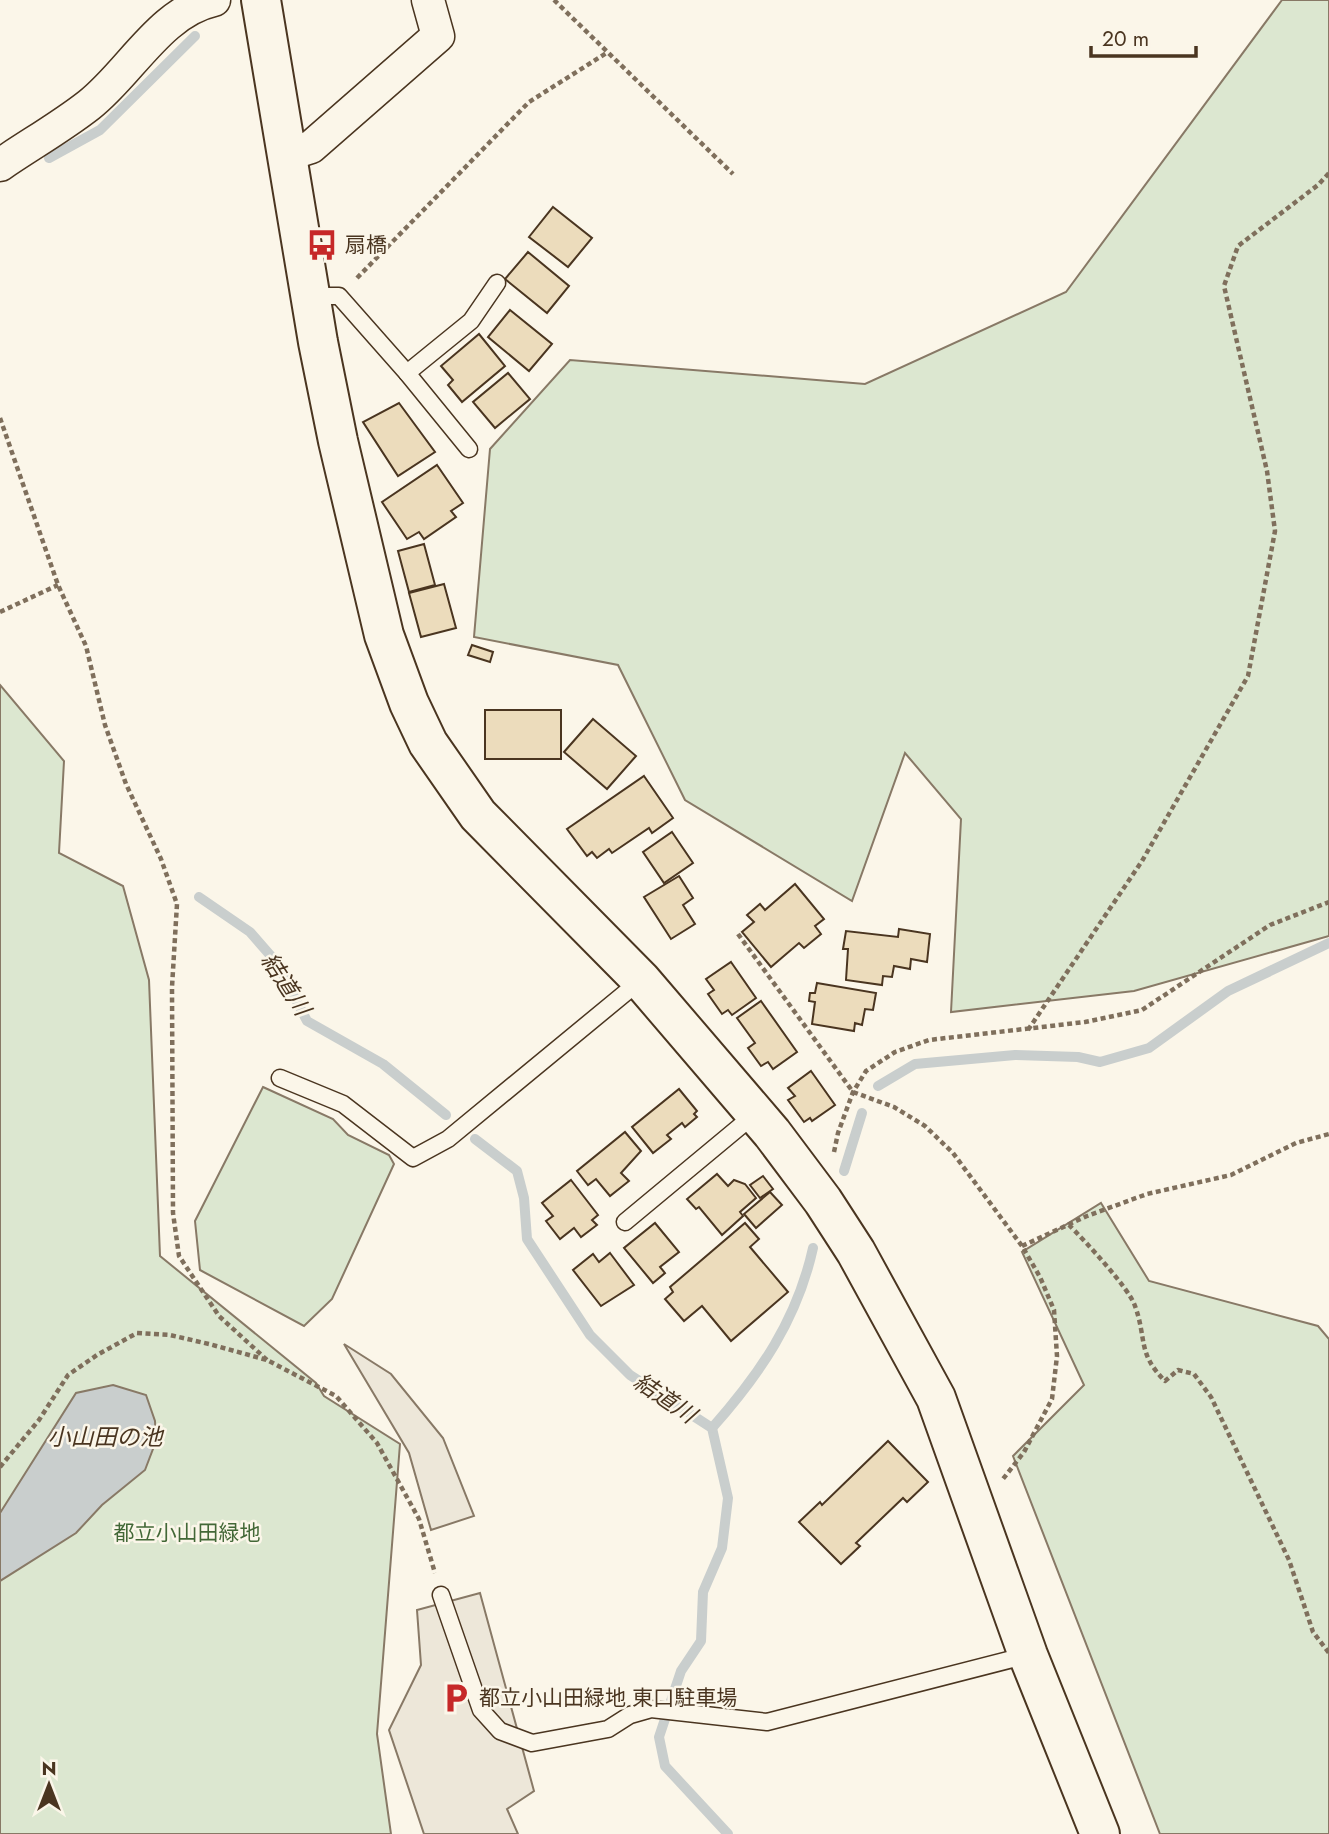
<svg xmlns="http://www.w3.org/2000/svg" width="1329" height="1834" viewBox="0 0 1329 1834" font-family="Jost,'Noto Sans JP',sans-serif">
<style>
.green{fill:#dce7d0;stroke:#887966;stroke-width:2}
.parking{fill:#ede7d9;stroke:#887966;stroke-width:2}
.water{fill:#c9cecd;stroke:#887966;stroke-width:2}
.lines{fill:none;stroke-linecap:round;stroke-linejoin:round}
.stream{stroke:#c9cecd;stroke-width:10}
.building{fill:#ecdcbc;stroke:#4a3520;stroke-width:2}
.lane-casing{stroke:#4a3520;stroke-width:19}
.street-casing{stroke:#4a3520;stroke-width:35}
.secondary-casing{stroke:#4a3520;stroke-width:42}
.path{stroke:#7f6f5c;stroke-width:4.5;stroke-dasharray:5 3.5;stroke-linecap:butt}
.lane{stroke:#fbf6e9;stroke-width:16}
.street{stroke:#fbf6e9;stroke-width:32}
.secondary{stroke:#fbf6e9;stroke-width:38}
.labels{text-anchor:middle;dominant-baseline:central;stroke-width:5;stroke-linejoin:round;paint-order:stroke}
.poi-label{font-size:21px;fill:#4a3520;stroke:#fbf6e9;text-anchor:start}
.park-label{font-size:21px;fill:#436837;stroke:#fbf6e9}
.water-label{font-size:23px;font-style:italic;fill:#4a3520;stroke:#fbf6e9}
</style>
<rect width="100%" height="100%" fill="#fbf6e9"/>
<g class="green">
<path d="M1282,0H1329V936L1134,991L951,1012L961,819L905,753L852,901L685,800L618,665L474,637L490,449L570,360L865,384L1066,292Z"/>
<path d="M0,685L64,761L59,853L123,886L149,980L160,1256L316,1383L324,1396L400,1444L377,1734L391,1834H0Z"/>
<path d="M263,1087L333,1119L348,1135L389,1155L394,1164L332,1299L304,1326L200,1270L195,1221Z"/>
<path d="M1101,1203L1149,1281L1318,1326L1329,1339V1834H1160L1013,1456L1084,1385L1022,1252Z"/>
</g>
<g class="parking">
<path d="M344,1344L391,1374L443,1438L474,1516L431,1530L409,1453Z"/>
<path d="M480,1593L534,1791L507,1809L518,1834H424L389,1730L421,1665L417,1610Z"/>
</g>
<path class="water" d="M113,1385L146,1395L155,1421L156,1441L145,1470L102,1505L76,1533L0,1581V1513L76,1393Z"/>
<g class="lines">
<g class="stream">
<path d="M49,158L100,130L195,36"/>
<path d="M199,897L250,932L277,963L307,1021L383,1064L446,1115"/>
<path d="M878,1086L915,1064L1015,1055L1078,1057L1100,1062L1149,1048L1228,991L1329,943"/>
<path d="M475,1139L517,1171L524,1198L527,1239L590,1335L630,1375L712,1428L728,1498L722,1548L703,1592L701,1641L681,1671L659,1737L665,1766L728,1834"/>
<path d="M844,1171L862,1113"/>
<path d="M712,1428C760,1374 797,1320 813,1248"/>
</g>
</g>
<g class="building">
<path d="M553,207L592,238L568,267L529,237Z"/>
<path d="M528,252L569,286L547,313L505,279Z"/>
<path d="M510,310L552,344L529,371L488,337Z"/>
<path d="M479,334L505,366L462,402L448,385L453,380L441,366Z"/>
<path d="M508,373L530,399L495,428L473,402Z"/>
<path d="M399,403L435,452L398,476L363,422Z"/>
<path d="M437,465L463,503L451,511L456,517L424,539L419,532L407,539L382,502Z"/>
<path d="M424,544L435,585L409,592L398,551Z"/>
<path d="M444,584L456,628L421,637L409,593Z"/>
<path d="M472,645L493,652L490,662L468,655Z"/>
<rect x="485" y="710" width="76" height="49"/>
<path d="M593,719L636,756L607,789L564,752Z"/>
<path d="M644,776L673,818L652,833L649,828L612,853L609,849L597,858L592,852L587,856L567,829Z"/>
<path d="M672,832L693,863L664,883L643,852Z"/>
<path d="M679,876L693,898L683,905L695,924L671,939L644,897Z"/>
<path d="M795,884L824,919L815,926L821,934L804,948L799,943L771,967L742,932L754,922L747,915L760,904L765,910Z"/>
<path d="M899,929L930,934L927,962L911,959L910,969L894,966L892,977L883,976L882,985L846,980L848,949H843L846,931L898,937Z"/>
<path d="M731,962L756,998L732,1015L728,1010L722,1014L708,994L714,990L706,979Z"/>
<path d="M817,983L876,993L873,1010L865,1009L862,1025L855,1023L854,1031L812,1024L815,1002L809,1001L810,993H815Z"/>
<path d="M761,1001L797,1052L773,1069L768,1062L761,1066L748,1048L755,1043L737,1018Z"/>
<path d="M811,1071L835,1105L812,1121L810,1118L804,1122L788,1100L795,1096L788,1088Z"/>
<path d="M679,1089L697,1111L694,1114L697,1117L685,1127L682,1123L667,1135L671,1139L653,1153L632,1127Z"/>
<path d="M625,1132L641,1151L621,1173L629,1181L610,1196L596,1179L588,1185L577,1171Z"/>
<path d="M717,1174L728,1186L734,1180L745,1184L756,1198L740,1212L743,1216L722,1235L699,1207L696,1209L687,1199Z"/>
<path d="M763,1176L773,1189L760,1198L750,1185Z"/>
<path d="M571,1180L598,1215L592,1220L597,1225L581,1237L574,1228L560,1239L546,1221L553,1216L542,1203Z"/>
<path d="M770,1192L782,1205L756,1228L744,1214Z"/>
<path d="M655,1223L679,1252L660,1267L665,1273L653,1283L624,1248Z"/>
<path d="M745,1223L759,1239L750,1247L788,1292L731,1341L702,1306L684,1321L665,1299L673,1292L670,1287Z"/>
<path d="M610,1253L634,1285L601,1306L573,1270L593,1254L599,1262Z"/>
<path d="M888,1441L928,1482L907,1502L903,1498L856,1543L860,1546L841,1564L799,1522L820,1502L822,1505Z"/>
</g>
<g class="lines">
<defs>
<g id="lane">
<path d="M310,296H339L407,373L469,449"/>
<path d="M407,373L471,321L497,283"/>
<path d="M280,1078L343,1104L413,1158L448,1139L641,980"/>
<path d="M625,1222L755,1114"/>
<path d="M441,1595L481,1710L500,1731L532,1743L608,1729L630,1715L651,1709L767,1722L1028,1655"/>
</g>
<g id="street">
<path d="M286,155L311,147L438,36L428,0"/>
<path d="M0,165C29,145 61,127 89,105C130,73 160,12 214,0"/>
</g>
<path id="secondary" d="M261,0L318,342L338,441L384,635L409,703L428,743L478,815L641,980L772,1133L823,1201L856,1252L936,1398L1028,1655L1100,1834"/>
</defs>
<use href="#lane" class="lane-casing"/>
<use href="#street" class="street-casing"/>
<use href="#secondary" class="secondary-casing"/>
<g class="path">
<path d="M554,0L733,174"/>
<path d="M357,278L529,102L608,52"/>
<path d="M0,418L58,585L86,646L105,725L126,784L161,859L177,904L172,987L173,1213L179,1256L219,1316L267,1360"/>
<path d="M0,612L58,585"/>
<path d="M738,934L853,1092L894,1107L925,1126L953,1153L1022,1246L1040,1277L1054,1310L1057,1356L1052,1399L1024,1452L1003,1479"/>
<path d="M1028,1030L1142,861L1248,676L1275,531L1267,471L1224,286L1238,246L1318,185L1329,173"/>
<path d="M834,1152L838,1133L853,1092L866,1071L895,1052L929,1040L1085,1022L1142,1010L1270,925L1329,902"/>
<path d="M1069,1225C1085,1241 1129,1288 1135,1306C1147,1339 1137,1353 1165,1381L1178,1370L1194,1374L1211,1397L1289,1560L1313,1632L1329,1653"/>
<path d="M1022,1246L1087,1216L1147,1194L1231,1175L1296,1143L1329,1134"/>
<path d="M0,1467L39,1420L68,1375L97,1355L137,1333L170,1335L209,1344L267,1360L336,1396L377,1443L419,1519L435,1573"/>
</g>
<use href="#lane" class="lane"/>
<use href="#street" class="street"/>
<use href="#secondary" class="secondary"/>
</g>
<defs>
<symbol id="bus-bare" viewBox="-9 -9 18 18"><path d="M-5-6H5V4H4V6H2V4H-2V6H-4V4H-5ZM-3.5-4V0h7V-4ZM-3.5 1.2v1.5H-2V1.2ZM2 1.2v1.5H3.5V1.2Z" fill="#c62828" stroke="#fbf6e9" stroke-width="2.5" paint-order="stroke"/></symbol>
<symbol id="parking-bare" viewBox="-9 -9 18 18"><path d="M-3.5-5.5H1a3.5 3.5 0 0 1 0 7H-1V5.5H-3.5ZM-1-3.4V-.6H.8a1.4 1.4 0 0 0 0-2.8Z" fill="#c62828" stroke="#fbf6e9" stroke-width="2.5" paint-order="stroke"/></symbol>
</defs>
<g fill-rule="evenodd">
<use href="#bus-bare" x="300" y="223" width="44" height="44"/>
<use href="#parking-bare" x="434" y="1676" width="44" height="44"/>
</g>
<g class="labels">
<g class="poi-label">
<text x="345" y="245">扇橋</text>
<text x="479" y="1698">都立小山田緑地 東口駐車場</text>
</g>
<g class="park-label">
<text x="187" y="1533">都立小山田緑地</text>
</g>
<g class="water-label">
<text transform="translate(286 984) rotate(57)">結道川</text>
<text transform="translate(665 1398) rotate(34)">結道川</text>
<text x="105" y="1437">小山田の池</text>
</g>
</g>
<g transform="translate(49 1785)" stroke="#fbf6e9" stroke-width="5" paint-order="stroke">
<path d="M0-5L12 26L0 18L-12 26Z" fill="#4a3520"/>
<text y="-10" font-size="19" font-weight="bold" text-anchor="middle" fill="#4a3520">N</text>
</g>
<path d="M1091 46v10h105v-10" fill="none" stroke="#4a3520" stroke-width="3.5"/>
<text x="1102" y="46" font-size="21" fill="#4a3520" stroke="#fbf6e9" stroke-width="5" paint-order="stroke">20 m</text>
</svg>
